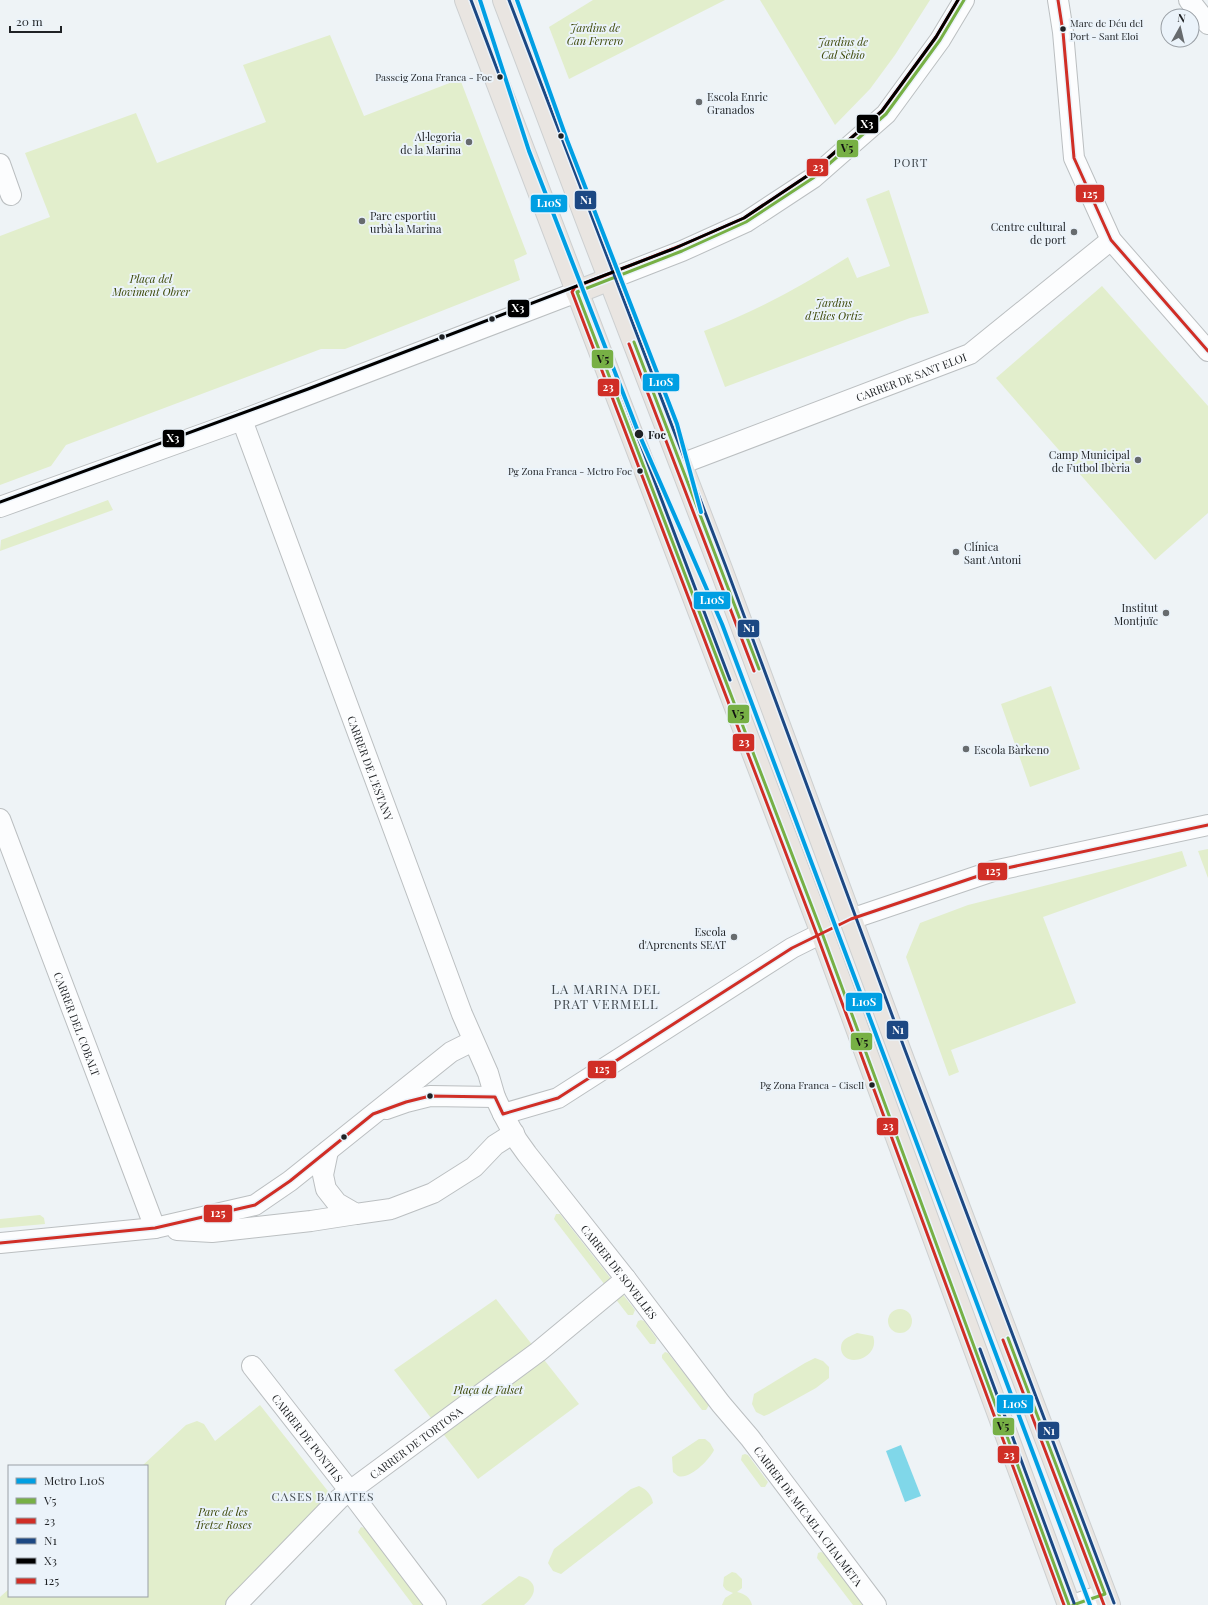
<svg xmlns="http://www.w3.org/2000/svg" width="1208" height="1605" viewBox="0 0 1208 1605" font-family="'Playfair Display',serif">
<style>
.green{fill:#e2eecc}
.water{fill:#80d7e9}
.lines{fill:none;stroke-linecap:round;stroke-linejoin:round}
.minor-casing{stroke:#bbbfc1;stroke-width:22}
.major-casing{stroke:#cccfd0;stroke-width:24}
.minor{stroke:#fcfdfe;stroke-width:20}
.major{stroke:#e9e5e1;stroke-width:22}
.bus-1-casing{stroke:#ebf3fa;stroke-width:6}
.bus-2-casing{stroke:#ebf3fa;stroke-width:6}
.bus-3-casing{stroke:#ebf3fa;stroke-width:6}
.bus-4-casing{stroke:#ebf3fa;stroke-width:6}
.bus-5-casing{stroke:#ebf3fa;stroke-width:6}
.bus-1{stroke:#77b045;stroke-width:3}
.bus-2{stroke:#d02e26;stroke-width:3}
.bus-3{stroke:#1c4883;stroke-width:3}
.bus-4{stroke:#000;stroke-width:3}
.bus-5{stroke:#d02e26;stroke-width:3}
.metro-1-casing{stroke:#ebf3fa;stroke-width:7}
.metro-1{stroke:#009fe3;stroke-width:4}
.bus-dot{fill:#1f2225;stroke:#ebf3fa;stroke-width:1.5}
.poi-dot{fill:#676b6e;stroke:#ebf3fa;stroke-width:1.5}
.labels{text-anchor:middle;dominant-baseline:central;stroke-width:4;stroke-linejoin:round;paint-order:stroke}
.bus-label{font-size:10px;fill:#1f2225;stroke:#ebf3fa;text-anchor:end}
.park-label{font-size:11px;font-style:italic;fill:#3b4706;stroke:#ebf3fa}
.poi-label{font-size:11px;fill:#1f2225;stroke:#ebf3fa;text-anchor:end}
.street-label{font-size:11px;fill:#1f2225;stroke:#ebf3fa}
.stop-label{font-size:11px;font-weight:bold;fill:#1f2225;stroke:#ebf3fa;text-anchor:start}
.neighbourhood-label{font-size:12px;letter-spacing:1px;fill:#42494e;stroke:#ebf3fa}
.quarter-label{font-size:13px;letter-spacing:1px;fill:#42494e;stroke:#ebf3fa}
.line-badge{stroke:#ebf3fa;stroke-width:1.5}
.badge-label{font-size:11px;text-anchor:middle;font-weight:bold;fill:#fff}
.pale-badge-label{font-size:11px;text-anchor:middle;font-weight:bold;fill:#111}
</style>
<rect width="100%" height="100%" fill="#eef3f6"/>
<g class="green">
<path d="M593,0H725L569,79L549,27Z"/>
<path d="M760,0H930L895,55L870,89L835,125Z"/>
<path d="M330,35L364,116L460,79L527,254L514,260L520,280L345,349H321L66,445L51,466L0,485V236L50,217L25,153L136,113L157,163L266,122L243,65Z"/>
<path d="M889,190L929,313L910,318L725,387L704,331C755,312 802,286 848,257L857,278L890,266L866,199Z"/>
<path d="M1102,286L1208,406V513L1155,560L996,378Z"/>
<path d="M108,500L113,510L0,551L1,540Z"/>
<path d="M1051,686L1080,769L1030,787L1001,704Z"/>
<path d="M1208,849V878L1198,851Z"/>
<path d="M1182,851L1187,866L1043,917L1076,1003L951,1050L959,1072L949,1076L906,957L920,923L968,905Z"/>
<path d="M556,1214H560L612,1280L605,1285L554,1219Z"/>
<path d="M40,1215L44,1218L45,1224L0,1228V1219Z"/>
<path d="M621,1292L635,1310L633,1315H628L614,1297Z"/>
<path d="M496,1299L579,1404L478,1479L394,1370Z"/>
<circle cx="900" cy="1321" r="12"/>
<path d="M641,1320L644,1321L657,1339L655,1344H650L636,1326L638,1321Z"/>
<path d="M857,1333L873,1336C881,1358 844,1370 841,1349C841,1346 841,1343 844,1340C847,1337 853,1335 857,1333Z"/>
<path d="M665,1352L668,1353L709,1405L706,1410H702L662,1358V1355Z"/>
<path d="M815,1358L823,1361L829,1367V1378L816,1388L769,1414L764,1416L756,1412L752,1404L754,1394L805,1363Z"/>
<path d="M260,1405L342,1509L242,1605H0V1597L9,1589V1596H147V1466H142L186,1425L197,1421L204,1424L215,1441Z"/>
<path d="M699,1439H705L710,1443L714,1450C710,1459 690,1480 678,1476C676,1475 675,1473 673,1472L672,1457Z"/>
<path d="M745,1454L748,1455L768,1482L765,1487H761L741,1460L742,1455Z"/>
<path d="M639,1486C647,1490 651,1494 653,1503L561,1574L553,1571L548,1563L554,1549L631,1489Z"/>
<path d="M361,1527L365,1528L424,1605H413L358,1532Z"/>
<path d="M821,1552L824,1553L865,1605H853L817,1558L818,1553Z"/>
<path d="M732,1572L736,1573L742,1579V1588L737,1592C745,1594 750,1597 752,1605H722L725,1598L733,1593L726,1590L723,1586L724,1577Z"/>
<path d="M519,1576C538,1580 538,1594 524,1605H481Z"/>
</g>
<path class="water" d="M901,1445L921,1496L905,1502L886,1451Z"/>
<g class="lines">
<defs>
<g id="minor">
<path d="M1058,0L1063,32L1074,158L1111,240L1208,351"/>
<path d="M1189,0L1208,24"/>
<path d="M0,164L11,195"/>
<path d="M610,279L682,251L746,222L813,178L886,114L940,40L964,0"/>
<path id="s1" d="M242,420L462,1014L488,1073L495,1097L503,1114L517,1140L527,1154L626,1279L721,1404L750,1438L876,1605"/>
<path id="s2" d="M681,464L970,354L1111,240"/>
<path d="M0,507L242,420L577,292"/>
<path id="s3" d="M0,819L155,1228"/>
<path d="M851,919L993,871L1208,825"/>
<path d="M386,1109L406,1102L430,1096L495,1097"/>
<path d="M503,1114L558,1098L792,948L822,933"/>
<path d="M328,1151L323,1175L326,1189L337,1203L356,1214L391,1209L433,1193L474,1167L495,1145L514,1133"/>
<path d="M177,1230L212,1232L311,1221L356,1214"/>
<path d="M0,1243L155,1228L255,1205L290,1181L451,1052L473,1041"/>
<path id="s4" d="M252,1366L349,1490L436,1605"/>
<path id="s5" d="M236,1605L339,1499L538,1352L626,1279"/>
<path d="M1073,1605L1105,1594"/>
</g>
<g id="major">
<path d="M466,0L822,933L1069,1605"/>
<path d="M504,0L590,228L721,569L900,1052L1109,1605"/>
<path d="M577,292L610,279"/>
</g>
</defs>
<use href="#minor" class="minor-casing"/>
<use href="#major" class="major-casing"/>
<use href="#minor" class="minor"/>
<use href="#major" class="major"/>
<defs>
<g id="bus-1">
<path d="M964,0L940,40L886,114L813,178L746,222L682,251L577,292L822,933L1069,1605"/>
<path d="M634,342L759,669"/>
<path d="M1008,1338L1105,1594L1073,1605"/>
</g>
<g id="bus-2">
<path d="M958,0L936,37L882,111L810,174L744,218L680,246L575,287L572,292L817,935L1064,1605"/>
<path d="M629,344L754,671"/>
<path d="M1003,1340L1104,1605"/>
</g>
<g id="bus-3">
<path d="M471,0L500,77"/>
<path d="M509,0L726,567L905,1050L1114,1603"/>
<path d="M606,353L730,680"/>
<path d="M980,1349L1074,1603"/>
</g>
<path id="bus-4" d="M0,502L308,389L673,249L744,218L810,174L882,111L936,37L958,0"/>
<g id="bus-5">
<path d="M1058,0L1063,32L1074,158L1111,240L1208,351"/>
<path d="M0,1243L155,1228L255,1205L290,1181L373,1114L406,1102L430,1096L495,1097L503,1114L558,1098L792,948L851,919L993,871L1208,825"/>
</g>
</defs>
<use href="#bus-1" class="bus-1-casing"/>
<use href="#bus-2" class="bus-2-casing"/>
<use href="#bus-3" class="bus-3-casing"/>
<use href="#bus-4" class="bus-4-casing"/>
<use href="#bus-5" class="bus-5-casing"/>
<use href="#bus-1" class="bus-1"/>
<use href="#bus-2" class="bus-2"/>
<use href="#bus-3" class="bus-3"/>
<use href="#bus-4" class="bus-4"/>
<use href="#bus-5" class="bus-5"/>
<defs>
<g id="metro-1">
<path d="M480,0L529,151L639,434L722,624L1090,1605"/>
<path d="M517,0L567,140L677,424L701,512"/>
</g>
</defs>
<use href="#metro-1" class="metro-1-casing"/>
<use href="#metro-1" class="metro-1"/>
</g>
<g class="bus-dot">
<circle cx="1063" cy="29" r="3.5"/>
<circle cx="500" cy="77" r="3.5"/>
<circle cx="561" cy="136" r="3.5"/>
<circle cx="492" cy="319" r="3.5"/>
<circle cx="442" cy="337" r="3.5"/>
<circle cx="639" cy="434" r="5"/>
<circle cx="640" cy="471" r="3.5"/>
<circle cx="872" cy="1085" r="3.5"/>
<circle cx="430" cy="1096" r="3.5"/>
<circle cx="344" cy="1137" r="3.5"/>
</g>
<g class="poi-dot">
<circle cx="699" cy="102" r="4"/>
<circle cx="469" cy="142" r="4"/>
<circle cx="362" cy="221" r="4"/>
<circle cx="1074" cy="232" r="4"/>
<circle cx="1138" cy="460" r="4"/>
<circle cx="956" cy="552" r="4"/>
<circle cx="1166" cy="613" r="4"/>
<circle cx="966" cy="749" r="4"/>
<circle cx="734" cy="937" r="4"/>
</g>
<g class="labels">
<g class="bus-label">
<text x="1070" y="23" text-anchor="start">Mare de Déu del<tspan x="1070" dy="13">Port - Sant Eloi</tspan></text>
<text x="492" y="77">Passeig Zona Franca - Foc</text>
<text x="632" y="471">Pg Zona Franca - Metro Foc</text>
<text x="864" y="1085">Pg Zona Franca - Cisell</text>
</g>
<g class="park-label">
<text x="595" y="27">Jardins de<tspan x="595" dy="13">Can Ferrero</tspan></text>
<text x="843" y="41">Jardins de<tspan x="843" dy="13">Cal Sèbio</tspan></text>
<text x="151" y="278">Plaça del<tspan x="151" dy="13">Moviment Obrer</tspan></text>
<text x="834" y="302">Jardins<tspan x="834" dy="13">d'Elies Ortiz</tspan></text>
<text x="488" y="1389">Plaça de Falset</text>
<text x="223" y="1511">Parc de les<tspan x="223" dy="13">Tretze Roses</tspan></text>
</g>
<g class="poi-label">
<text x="707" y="96" text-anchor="start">Escola Enric<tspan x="707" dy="13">Granados</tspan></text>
<text x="461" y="136">Al·legoria<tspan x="461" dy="13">de la Marina</tspan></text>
<text x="370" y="215" text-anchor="start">Parc esportiu<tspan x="370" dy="13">urbà la Marina</tspan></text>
<text x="1066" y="226">Centre cultural<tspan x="1066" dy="13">de port</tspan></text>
<text x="1130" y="454">Camp Municipal<tspan x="1130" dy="13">de Futbol Ibèria</tspan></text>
<text x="964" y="546" text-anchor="start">Clínica<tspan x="964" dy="13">Sant Antoni</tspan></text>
<text x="1158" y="607">Institut<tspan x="1158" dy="13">Montjuïc</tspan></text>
<text x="974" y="749" text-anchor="start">Escola Bàrkeno</text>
<text x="726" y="931">Escola<tspan x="726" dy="13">d'Aprenents SEAT</tspan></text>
</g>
<g class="street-label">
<text stroke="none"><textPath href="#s2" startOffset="246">CARRER DE SANT ELOI</textPath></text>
<text stroke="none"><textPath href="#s1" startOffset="371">CARRER DE L'ESTANY</textPath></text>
<text stroke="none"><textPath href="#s3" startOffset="219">CARRER DEL COBALT</textPath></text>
<text stroke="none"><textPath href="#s1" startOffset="938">CARRER DE SOVELLES</textPath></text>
<text stroke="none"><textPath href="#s4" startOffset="91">CARRER DE PONTILS</textPath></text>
<text stroke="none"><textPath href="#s5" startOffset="243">CARRER DE TORTOSA</textPath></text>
<text stroke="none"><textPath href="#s1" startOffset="1247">CARRER DE MICAELA CHALMETA</textPath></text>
</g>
<g class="stop-label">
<text x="648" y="434">Foc</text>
</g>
<g class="neighbourhood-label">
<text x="911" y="162">PORT</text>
<text x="323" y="1496">CASES BARATES</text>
</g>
<g class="quarter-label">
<text x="606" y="988">LA MARINA DEL<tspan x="606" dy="15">PRAT VERMELL</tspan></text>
</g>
</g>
<g class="line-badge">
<rect x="856" y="114" width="23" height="20" rx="4" fill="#000"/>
<rect x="836" y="139" width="23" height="19" rx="4" fill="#77b045"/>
<rect x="806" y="158" width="23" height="19" rx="4" fill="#d02e26"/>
<rect x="1075" y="184" width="30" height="19" rx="4" fill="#d02e26"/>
<rect x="574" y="190" width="23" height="20" rx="4" fill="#1c4883"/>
<rect x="530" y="194" width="38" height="19" rx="4" fill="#009fe3"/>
<rect x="507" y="299" width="23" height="19" rx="4" fill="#000"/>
<rect x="591" y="349" width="23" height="20" rx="4" fill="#77b045"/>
<rect x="642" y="373" width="38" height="19" rx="4" fill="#009fe3"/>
<rect x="597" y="378" width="23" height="19" rx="4" fill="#d02e26"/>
<rect x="162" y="429" width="23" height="19" rx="4" fill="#000"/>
<rect x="693" y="591" width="38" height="19" rx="4" fill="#009fe3"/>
<rect x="737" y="619" width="23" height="19" rx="4" fill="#1c4883"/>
<rect x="727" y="704" width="23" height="20" rx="4" fill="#77b045"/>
<rect x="732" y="733" width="23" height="19" rx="4" fill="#d02e26"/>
<rect x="977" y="862" width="31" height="19" rx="4" fill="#d02e26"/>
<rect x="845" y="992" width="38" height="20" rx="4" fill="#009fe3"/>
<rect x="886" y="1020" width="23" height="20" rx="4" fill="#1c4883"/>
<rect x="850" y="1032" width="23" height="19" rx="4" fill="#77b045"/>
<rect x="587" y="1060" width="30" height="19" rx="4" fill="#d02e26"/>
<rect x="876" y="1117" width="23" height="19" rx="4" fill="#d02e26"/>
<rect x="203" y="1204" width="30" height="19" rx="4" fill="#d02e26"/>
<rect x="996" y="1394" width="38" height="20" rx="4" fill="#009fe3"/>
<rect x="992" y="1417" width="23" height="19" rx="4" fill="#77b045"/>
<rect x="1037" y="1421" width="23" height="19" rx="4" fill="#1c4883"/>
<rect x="997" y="1445" width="23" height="19" rx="4" fill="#d02e26"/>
</g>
<g class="badge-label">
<text x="867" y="128">X3</text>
<text x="818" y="171">23</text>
<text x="1090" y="198">125</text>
<text x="586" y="204">N1</text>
<text x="549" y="207">L10S</text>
<text x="518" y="312">X3</text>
<text x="661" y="386">L10S</text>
<text x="608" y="391">23</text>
<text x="173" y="442">X3</text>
<text x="712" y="604">L10S</text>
<text x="749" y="632">N1</text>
<text x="744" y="746">23</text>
<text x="993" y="875">125</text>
<text x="864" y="1006">L10S</text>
<text x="898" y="1034">N1</text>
<text x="602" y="1073">125</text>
<text x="888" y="1130">23</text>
<text x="218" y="1217">125</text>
<text x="1015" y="1408">L10S</text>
<text x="1049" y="1435">N1</text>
<text x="1009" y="1459">23</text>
</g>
<g class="pale-badge-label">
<text x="847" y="152">V5</text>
<text x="603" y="363">V5</text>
<text x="738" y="718">V5</text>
<text x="862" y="1046">V5</text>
<text x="1003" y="1430">V5</text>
</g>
<rect x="8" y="1465" width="140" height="132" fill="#ebf3fa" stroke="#999fa5"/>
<rect x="16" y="1478" width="20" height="6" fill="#009fe3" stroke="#999fa5"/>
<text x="44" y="1485" font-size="12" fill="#1f2225">Metro L10S</text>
<rect x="16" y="1498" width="20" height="6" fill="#77b045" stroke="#999fa5"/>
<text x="44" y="1505" font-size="12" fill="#1f2225">V5</text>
<rect x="16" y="1518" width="20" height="6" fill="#d02e26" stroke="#999fa5"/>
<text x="44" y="1525" font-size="12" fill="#1f2225">23</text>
<rect x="16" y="1538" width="20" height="6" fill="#1c4883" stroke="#999fa5"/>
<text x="44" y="1545" font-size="12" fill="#1f2225">N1</text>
<rect x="16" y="1558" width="20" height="6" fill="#000000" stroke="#999fa5"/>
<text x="44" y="1565" font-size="12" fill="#1f2225">X3</text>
<rect x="16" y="1578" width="20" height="6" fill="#d02e26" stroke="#999fa5"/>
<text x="44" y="1585" font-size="12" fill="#1f2225">125</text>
<g transform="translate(1180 28) rotate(8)"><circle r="19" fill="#ebf3fa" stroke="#999fa5"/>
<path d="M0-3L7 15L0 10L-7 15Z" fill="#676b6e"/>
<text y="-6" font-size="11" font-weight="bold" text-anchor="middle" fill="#1f2225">N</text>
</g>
<path d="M10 26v6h51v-6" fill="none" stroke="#1f2225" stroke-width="2"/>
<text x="16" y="26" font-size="12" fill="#1f2225" stroke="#ebf3fa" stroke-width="3" paint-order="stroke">20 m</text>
</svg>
